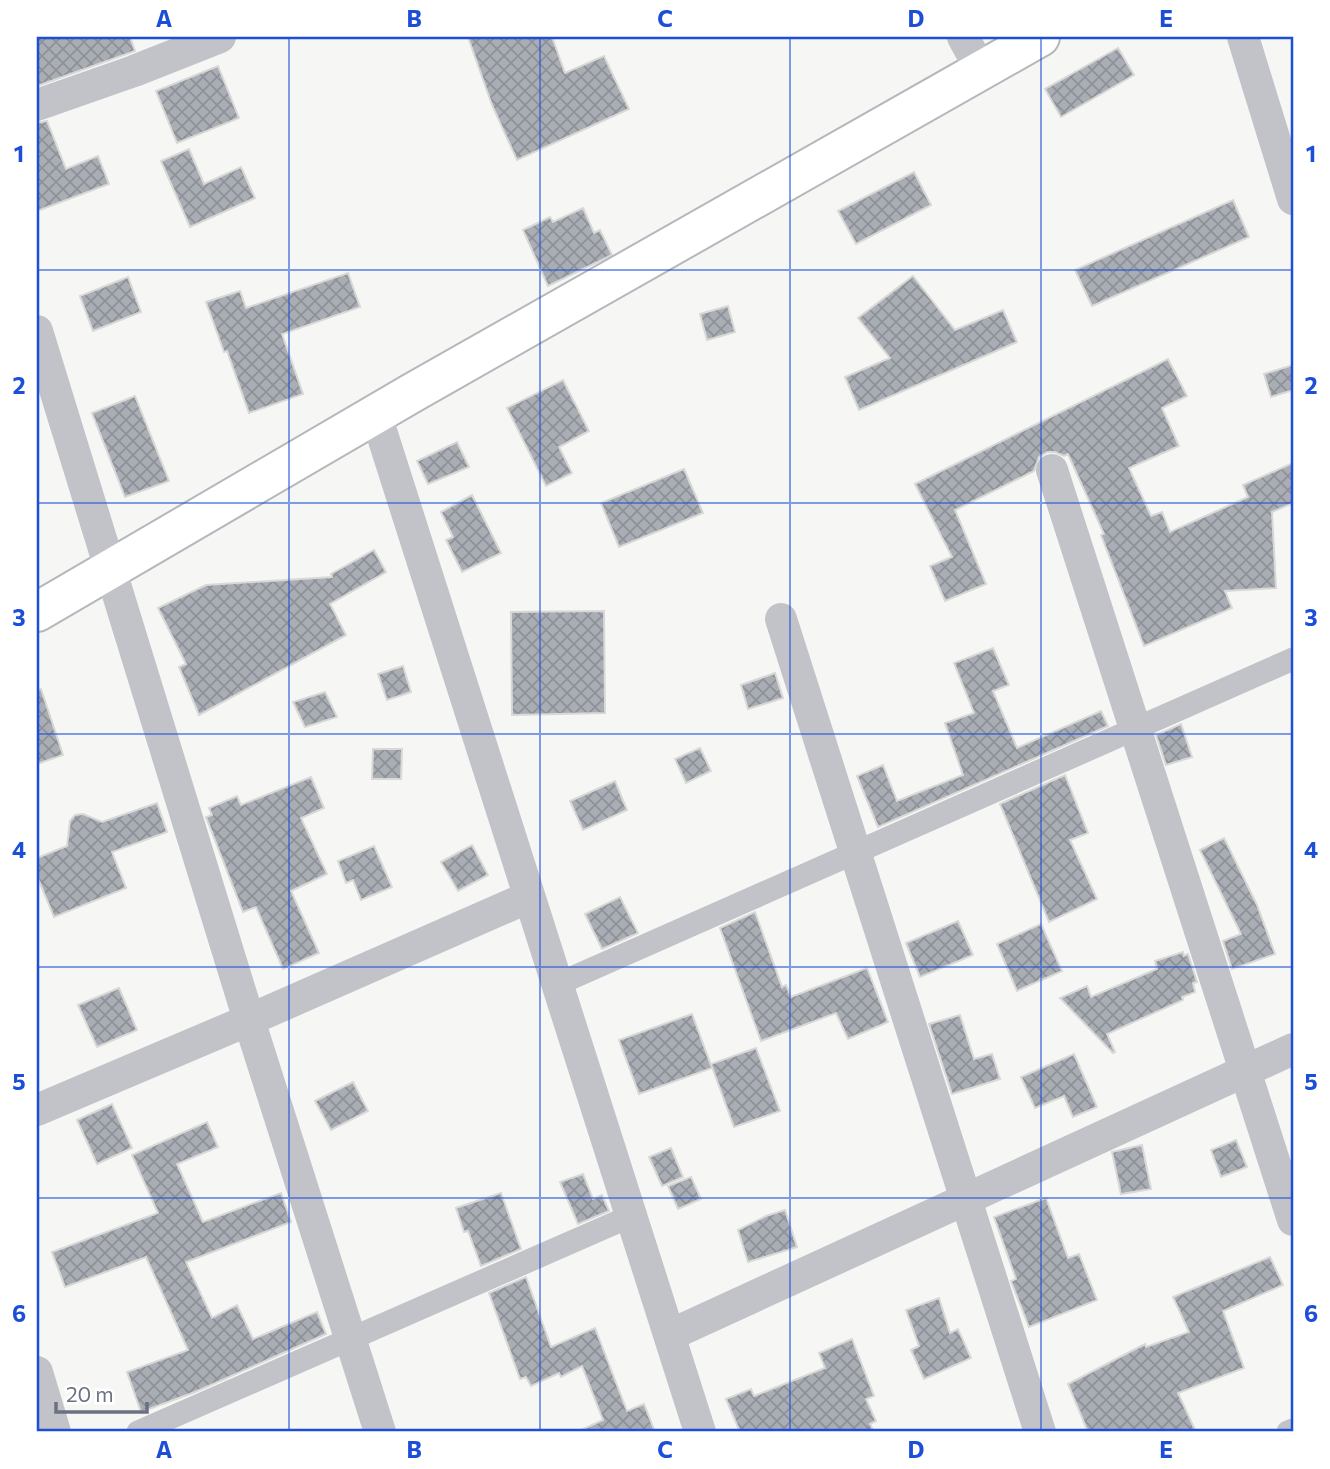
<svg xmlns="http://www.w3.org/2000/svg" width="1330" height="1469" viewBox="0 0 1330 1469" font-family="Commissioner,sans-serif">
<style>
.building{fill:url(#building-cross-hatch);stroke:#d8d8d7;stroke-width:2}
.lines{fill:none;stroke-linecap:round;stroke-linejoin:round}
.secondary-casing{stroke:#b4b7bc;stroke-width:42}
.pedestrian{stroke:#c1c3c8;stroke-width:23}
.minor{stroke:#c1c3c8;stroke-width:32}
.secondary{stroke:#fff;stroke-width:38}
.grid{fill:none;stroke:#1d4ed8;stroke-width:2;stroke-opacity:0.55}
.neatline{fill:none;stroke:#1d4ed8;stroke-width:2.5}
.grid-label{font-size:23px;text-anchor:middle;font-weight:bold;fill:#1d4ed8}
</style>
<defs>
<pattern id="building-cross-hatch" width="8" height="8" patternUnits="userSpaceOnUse" patternTransform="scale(1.75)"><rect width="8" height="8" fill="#a9adb4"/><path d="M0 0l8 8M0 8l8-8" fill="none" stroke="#8e9198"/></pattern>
</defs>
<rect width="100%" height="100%" fill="#f6f7f4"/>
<g class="building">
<path d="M37,37H130L135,51L37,86Z"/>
<path d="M468,37H552L565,73L604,56L629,109L517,160L492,105Z"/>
<path d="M1118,48L1134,75L1061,117L1045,89Z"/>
<path d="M218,66L239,118L177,143L156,91Z"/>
<path d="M47,121L66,169L98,156L109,184L37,211V123Z"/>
<path d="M189,149L204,184L241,167L255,198L190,227L161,161Z"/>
<path d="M914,172L931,205L856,244L838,211Z"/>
<path d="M1233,200L1249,237L1092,306L1075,270Z"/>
<path d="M583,208L594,233L600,230L612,255L548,286L523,230L550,217L553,222Z"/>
<path d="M348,273L360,307L282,334L303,394L249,413L227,351L224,352L206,302L240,291L246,308Z"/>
<path d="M913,276L955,330L1003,310L1017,342L859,410L845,377L890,358L858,318Z"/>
<path d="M128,277L141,312L93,331L80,296Z"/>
<path d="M728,306L735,332L707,340L700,314Z"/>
<path d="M1168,359L1187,396L1162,408L1179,446L1129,468L1151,516L1162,512L1170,532L1248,497L1243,485L1293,463V503L1272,512L1276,588L1225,591L1232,608L1144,646L1101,535L1104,534L1068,454L1064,456L1055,452H1047L1039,457L1034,471L955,510L986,584L945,601L930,566L952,557L915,484Z"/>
<path d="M1293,365V390L1271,397L1264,374Z"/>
<path d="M563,380L589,431L559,447L572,473L546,486L507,408Z"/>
<path d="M135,396L169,481L125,497L92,413Z"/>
<path d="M457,442L469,467L428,484L417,461Z"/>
<path d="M684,469L703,513L619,547L601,503Z"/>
<path d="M472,495L501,553L462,572L446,540L453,537L441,512Z"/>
<path d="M374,550L386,572L330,604L346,635L199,715L179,667L186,664L158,608L206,585L332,577L331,574Z"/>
<path d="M604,611L605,713L512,715L511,612Z"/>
<path d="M993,648L1009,685L993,691L1017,748L1101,711L1108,726L878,827L857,776L883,765L897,801L963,775L945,723L974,713L954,663Z"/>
<path d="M403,666L411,692L387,700L378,674Z"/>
<path d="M775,673L783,698L748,709L741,685Z"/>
<path d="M41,689L63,755L37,764V690Z"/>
<path d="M325,692L337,717L305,727L293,702Z"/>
<path d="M1181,724L1192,757L1166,765L1156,735Z"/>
<path d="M700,748L711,771L686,783L675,759Z"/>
<path d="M373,749H402L401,779H372Z"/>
<path d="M1065,775L1088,833L1070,840L1097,899L1049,922L1000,804Z"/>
<path d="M311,777L324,808L301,818L327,874L291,891L319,953L283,969L256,907L243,912L206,817L212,815L209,808L237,796L241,805Z"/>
<path d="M615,781L627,810L583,830L570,801Z"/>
<path d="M157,803L167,832L112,852L126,888L54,917L37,876V858L67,846L70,821L75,815L83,814L102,822Z"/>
<path d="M1224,838L1257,905L1275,954L1232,969L1223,941L1241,934L1200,850Z"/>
<path d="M472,845L488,875L458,891L441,862Z"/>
<path d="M374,846L392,887L361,900L353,880L346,883L338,861Z"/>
<path d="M620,897L638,933L602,949L585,914Z"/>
<path d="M755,912L782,987L786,985L791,997L867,968L888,1022L848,1039L836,1013L761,1041L720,928Z"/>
<path d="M958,921L973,955L920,977L906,943Z"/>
<path d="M1041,924L1062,971L1042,980L1040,978L1041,980L1017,991L997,944Z"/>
<path d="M1183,952L1184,956L1188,954L1197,982L1193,983L1195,992L1182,997L1183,1000L1107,1034L1115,1052L1113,1053L1060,998L1087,986L1091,997L1157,969L1155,961Z"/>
<path d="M119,988L137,1030L97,1047L78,1005Z"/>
<path d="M692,1014L712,1068L639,1094L619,1040Z"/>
<path d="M960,1015L974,1059L992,1054L1000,1079L952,1094L929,1024Z"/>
<path d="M756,1048L780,1111L734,1127L711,1064Z"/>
<path d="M1074,1054L1097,1107L1073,1117L1064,1096L1035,1108L1021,1077Z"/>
<path d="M353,1082L368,1111L331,1130L315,1101Z"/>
<path d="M112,1104L132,1148L97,1164L77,1120Z"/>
<path d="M207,1122L218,1147L177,1164L203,1222L281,1193L291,1222L186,1262L212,1318L237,1305L253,1339L317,1312L326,1334L195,1392L141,1412L127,1372L188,1350L146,1257L65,1287L52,1252L158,1213L132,1155Z"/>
<path d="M1236,1140L1247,1167L1221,1177L1211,1150Z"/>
<path d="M1142,1145L1151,1189L1121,1194L1112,1152Z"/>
<path d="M671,1148L683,1177L662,1186L649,1157Z"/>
<path d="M583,1174L593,1199L602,1195L609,1211L578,1224L560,1182Z"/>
<path d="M691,1177L701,1199L678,1209L668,1186Z"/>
<path d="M501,1193L521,1249L481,1266L468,1231L464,1232L456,1208Z"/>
<path d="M1046,1198L1068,1258L1079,1254L1097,1300L1029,1327L1011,1281L1016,1279L994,1217Z"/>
<path d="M785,1210L797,1247L748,1262L738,1230L766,1216Z"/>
<path d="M1270,1257L1283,1285L1223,1311L1244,1368L1178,1393L1196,1432H1088L1068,1384L1145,1344L1146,1347L1189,1332L1173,1297Z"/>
<path d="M526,1277L551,1347L595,1328L627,1411L644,1404L655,1432H577L603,1420L582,1366L561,1377L559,1373L531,1386L526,1377L520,1379L489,1293Z"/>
<path d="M939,1298L950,1333L958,1329L971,1358L924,1379L911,1350L919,1346L906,1310Z"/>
<path d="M852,1339L874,1396L866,1399L876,1421L870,1424L874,1432H740L726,1399L751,1389L754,1396L825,1368L819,1353Z"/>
</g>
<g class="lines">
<defs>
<path id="secondary" d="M37,612L412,393L1040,37"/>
</defs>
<use href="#secondary" class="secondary-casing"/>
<g class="pedestrian">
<path d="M558,984L1293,659"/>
<path d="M138,1432L631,1216"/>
<path d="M1288,1432L1293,1430"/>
</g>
<g class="minor">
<path d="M963,37L981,70"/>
<path d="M1243,37L1293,199"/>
<path d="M37,105L134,71L220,37"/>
<path d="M37,331L249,1020L380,1432"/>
<path d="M376,415L700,1432"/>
<path d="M1052,470L1293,1220"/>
<path d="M781,619L1040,1432"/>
<path d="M37,1110L249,1020L529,897"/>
<path d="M670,1335L1293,1049"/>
<path d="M37,1372L55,1432"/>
</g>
<use href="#secondary" class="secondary"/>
</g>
<path class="grid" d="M289,37V1432M540,37V1432M790,37V1432M1041,37V1432M37,270H1293M37,503H1293M37,734H1293M37,967H1293M37,1198H1293"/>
<rect width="1330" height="1469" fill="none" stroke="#ffffff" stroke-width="77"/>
<path d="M56 1402v10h91v-10" fill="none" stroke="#6a7282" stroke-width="3.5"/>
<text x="66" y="1402" font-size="21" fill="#6a7282" stroke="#ffffff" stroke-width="5" paint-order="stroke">20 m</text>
<rect x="38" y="38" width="1254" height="1392" class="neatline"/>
<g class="grid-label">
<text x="164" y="27">A</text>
<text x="414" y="27">B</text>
<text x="665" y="27">C</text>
<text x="916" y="27">D</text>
<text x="1166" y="27">E</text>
<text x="19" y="162">1</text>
<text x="1311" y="162">1</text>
<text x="19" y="394">2</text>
<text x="1311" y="394">2</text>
<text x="19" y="626">3</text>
<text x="1311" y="626">3</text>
<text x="19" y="858">4</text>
<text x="1311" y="858">4</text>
<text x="19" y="1090">5</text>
<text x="1311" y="1090">5</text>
<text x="19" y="1322">6</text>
<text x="1311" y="1322">6</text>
<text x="164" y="1458">A</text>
<text x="414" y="1458">B</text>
<text x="665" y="1458">C</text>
<text x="916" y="1458">D</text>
<text x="1166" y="1458">E</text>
</g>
</svg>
